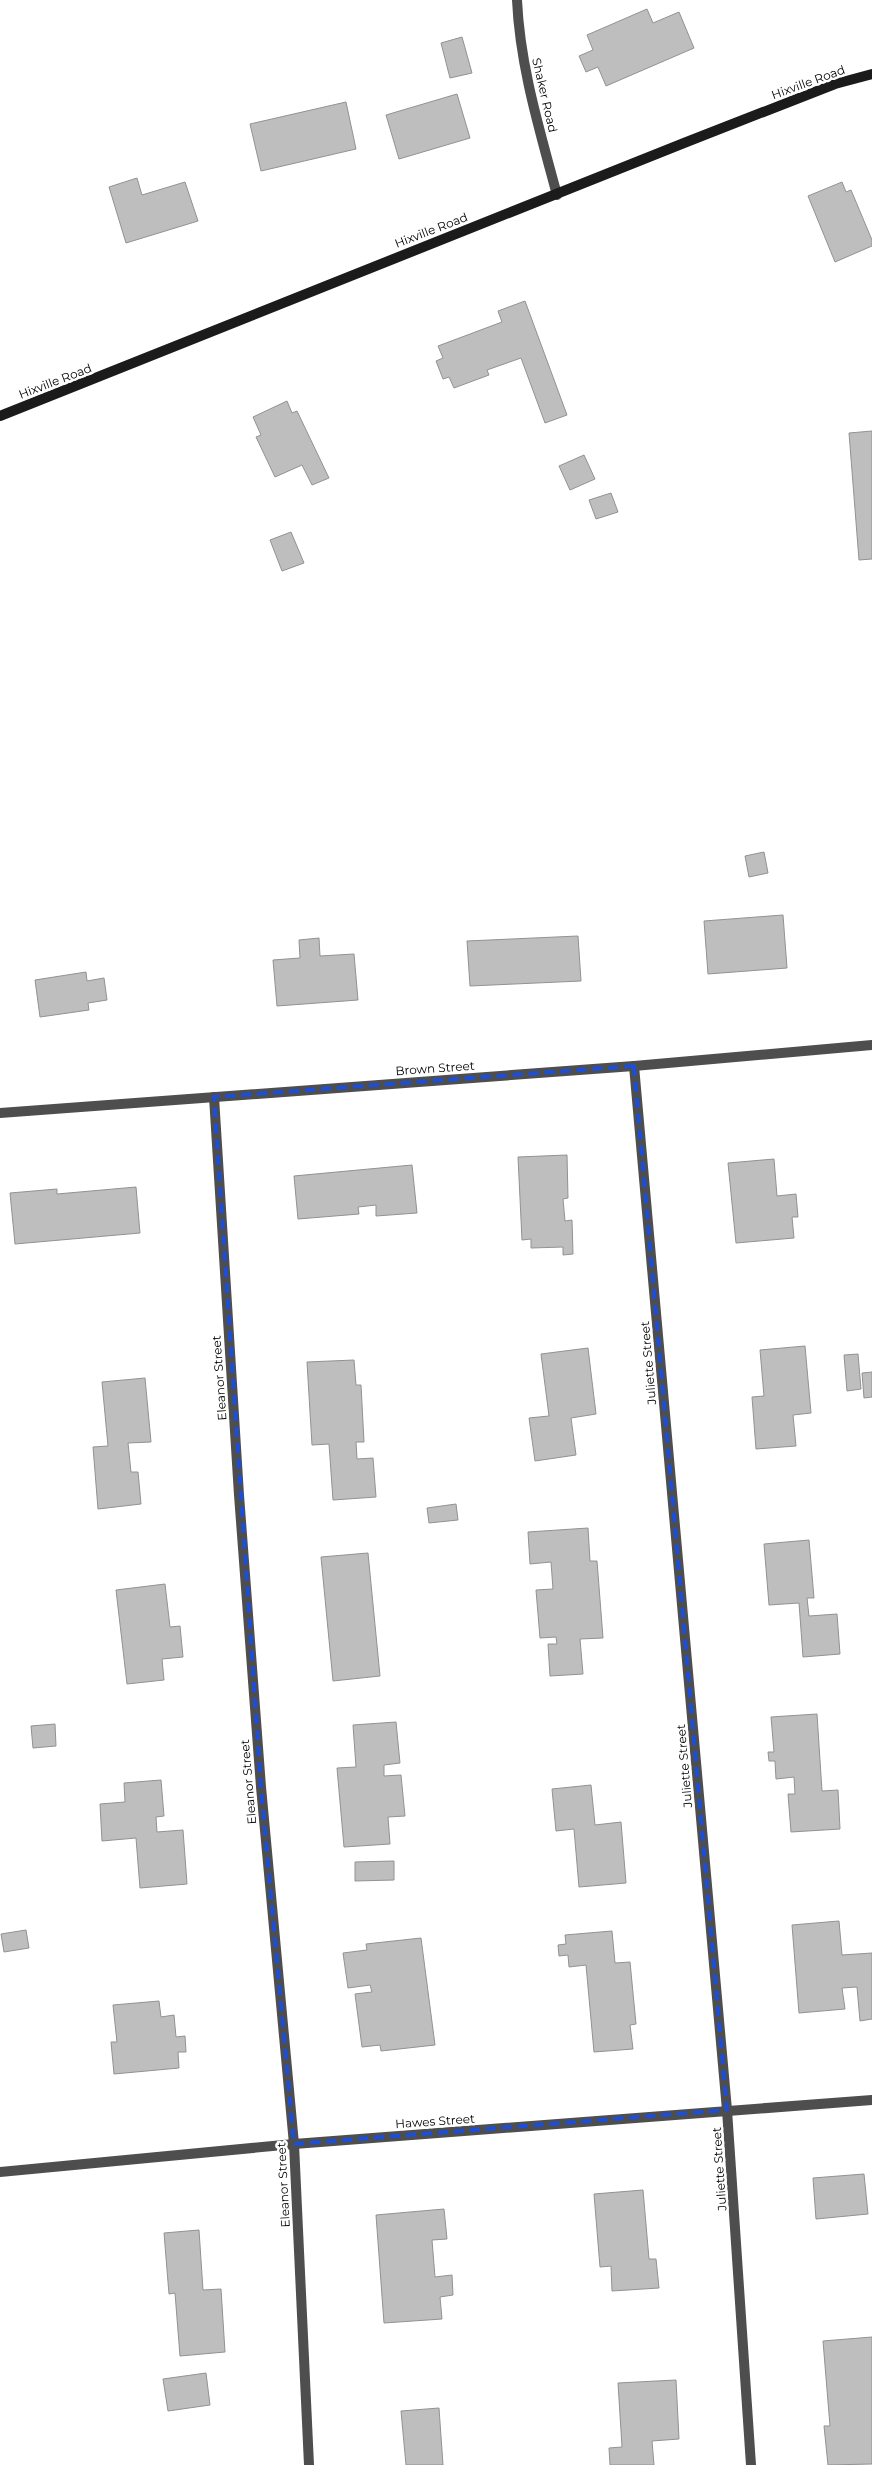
<svg xmlns="http://www.w3.org/2000/svg" width="872" height="2465" viewBox="0 0 872 2465" font-family="Montserrat,sans-serif">
<style>
.building{fill:#bebebe;stroke:#929292}
.lines{fill:none;stroke-linecap:round;stroke-linejoin:round}
.street{stroke:#4e4e4e;stroke-width:10}
.secondary{stroke:#1b1b1b;stroke-width:10}
.marked{fill:none;stroke:#1d4ed8;stroke-width:4;stroke-dasharray:10 6;stroke-linejoin:round}
.labels{text-anchor:middle;dominant-baseline:central;stroke-width:5;stroke-linejoin:round;paint-order:stroke}
.street-label{font-size:12px;fill:#000;stroke:#fff}
</style>
<rect width="100%" height="100%" fill="#fff"/>
<g class="building">
<path d="M647,9L653,23L679,12L694,48L606,86L598,67L586,72L579,56L593,50L587,35Z"/>
<path d="M462,37L472,73L450,78L441,43Z"/>
<path d="M457,94L470,138L399,159L386,115Z"/>
<path d="M346,102L356,149L261,171L250,124Z"/>
<path d="M137,178L142,195L185,182L198,221L126,243L109,187Z"/>
<path d="M842,182L846,192L851,190L872,240V246L835,262L808,196Z"/>
<path d="M525,301L567,415L545,423L521,358L487,370L489,375L454,388L449,377L443,379L436,361L443,358L438,346L502,322L498,311Z"/>
<path d="M287,401L292,413L297,411L329,478L312,485L302,465L275,477L256,437L261,435L253,417Z"/>
<path d="M872,431V559L859,560L849,433Z"/>
<path d="M584,455L595,479L570,490L559,466Z"/>
<path d="M611,493L618,512L596,519L589,500Z"/>
<path d="M291,532L304,563L282,571L270,540Z"/>
<path d="M764,852L768,873L749,877L745,856Z"/>
<path d="M783,915L787,968L708,974L704,921Z"/>
<path d="M578,936L581,981L470,986L467,941Z"/>
<path d="M319,938L320,956L354,954L358,1000L277,1006L273,960L300,958L299,940Z"/>
<path d="M86,972L87,981L104,978L107,1000L88,1003L89,1010L40,1017L35,980Z"/>
<path d="M567,1155L568,1198L563,1199L565,1221L572,1220L573,1254L563,1255V1247L531,1248V1239L522,1240L518,1157Z"/>
<path d="M774,1159L777,1196L796,1194L798,1217H792L794,1238L736,1243L728,1163Z"/>
<path d="M412,1165L417,1213L376,1216V1205L358,1207L359,1214L298,1219L294,1176Z"/>
<path d="M136,1187L140,1233L15,1244L10,1193L57,1189V1194Z"/>
<path d="M805,1346L811,1413L793,1415L796,1446L756,1449L752,1397L764,1396L760,1350Z"/>
<path d="M588,1348L596,1414L571,1418L576,1455L535,1461L529,1418L549,1416L541,1354Z"/>
<path d="M858,1354L861,1389L847,1391L844,1355Z"/>
<path d="M354,1360L356,1385H361L364,1442H356L357,1459L373,1458L376,1497L333,1500L329,1444L312,1445L307,1362Z"/>
<path d="M872,1372V1397L864,1398L862,1373Z"/>
<path d="M145,1378L151,1442L128,1443L131,1472H138L141,1504L98,1509L93,1447L108,1446L102,1382Z"/>
<path d="M456,1504L458,1520L429,1523L427,1508Z"/>
<path d="M588,1528L590,1561H597L603,1638L580,1639L583,1674L550,1676L548,1644H557L556,1637L540,1638L536,1590L553,1589L551,1562L530,1564L528,1532Z"/>
<path d="M809,1540L814,1598H807L809,1616L837,1614L840,1654L803,1657L799,1603L769,1605L764,1544Z"/>
<path d="M368,1553L380,1676L333,1681L321,1557Z"/>
<path d="M165,1584L170,1627L180,1626L183,1657L162,1659L164,1680L127,1684L116,1590Z"/>
<path d="M817,1714L822,1791L838,1790L840,1829L791,1832L788,1794H795L794,1777L776,1779L775,1761H769L768,1752H774L771,1717Z"/>
<path d="M396,1722L400,1763L384,1765V1776L401,1775L405,1816L388,1817L390,1844L344,1847L337,1768L356,1767L353,1725Z"/>
<path d="M55,1724L56,1746L33,1748L31,1726Z"/>
<path d="M161,1780L164,1816L156,1817L157,1832L183,1830L187,1884L140,1888L136,1838L102,1841L100,1804L125,1802L124,1783Z"/>
<path d="M591,1785L595,1825L621,1822L626,1883L579,1887L574,1829L556,1831L552,1789Z"/>
<path d="M394,1861V1880L355,1881V1862Z"/>
<path d="M839,1921L842,1955L872,1953V2019L860,2021L857,1987L842,1988L845,2009L799,2013L792,1925Z"/>
<path d="M26,1930L29,1948L4,1952L1,1934Z"/>
<path d="M612,1931L615,1963L630,1962L636,2024L630,2025L633,2049L594,2052L586,1965L569,1967L568,1955L559,1956L558,1945L566,1944L565,1935Z"/>
<path d="M421,1938L435,2045L381,2051L380,2045L362,2047L355,1994L372,1992L370,1985L348,1988L343,1953L367,1950L366,1944Z"/>
<path d="M159,2001L161,2017L174,2015L176,2037L185,2036L186,2052H178L179,2068L114,2074L111,2042H117L113,2005Z"/>
<path d="M864,2174L868,2214L816,2219L813,2178Z"/>
<path d="M643,2190L649,2259H656L659,2288L612,2291L611,2266L600,2267L594,2194Z"/>
<path d="M444,2209L447,2239L432,2240L435,2277L452,2275L453,2295L440,2297L442,2319L384,2323L376,2215Z"/>
<path d="M199,2230L203,2290L221,2289L225,2352L180,2356L175,2293L169,2294L164,2233Z"/>
<path d="M872,2337V2464L828,2465L824,2426H830L823,2341Z"/>
<path d="M206,2373L210,2405L168,2411L163,2379Z"/>
<path d="M676,2380L679,2439L652,2441L654,2465H610L609,2448L622,2447L618,2383Z"/>
<path d="M439,2408L443,2465H406L401,2411Z"/>
</g>
<g class="lines">
<g class="street">
<path d="M517,0C520,67 540,131 557,195"/>
<path d="M634,1066L727,2110L751,2465"/>
<path d="M214,1097L239,1495L261,1787L294,2144L309,2465"/>
<path d="M0,1113L634,1066L872,1045"/>
<path d="M0,2172L294,2144L872,2100"/>
</g>
<path class="secondary" d="M0,416L684,143L835,84L872,74"/>
</g>
<path class="marked" d="M634,1066L727,2110L294,2144L261,1787L214,1097Z"/>
<g class="labels">
<g class="street-label">
<text transform="translate(808 82) rotate(-20)">Hixville Road</text>
<text transform="translate(545 95) rotate(77)">Shaker Road</text>
<text transform="translate(431 230) rotate(-21)">Hixville Road</text>
<text transform="translate(55 381) rotate(-21)">Hixville Road</text>
<text transform="translate(435 1068) rotate(-4)">Brown Street</text>
<text transform="translate(648 1363) rotate(-95)">Juliette Street</text>
<text transform="translate(219 1378) rotate(-94)">Eleanor Street</text>
<text transform="translate(684 1766) rotate(-95)">Juliette Street</text>
<text transform="translate(248 1782) rotate(-95)">Eleanor Street</text>
<text transform="translate(435 2121) rotate(-4)">Hawes Street</text>
<text transform="translate(719 2169) rotate(-94)">Juliette Street</text>
<text transform="translate(283 2185) rotate(-93)">Eleanor Street</text>
</g>
</g>
</svg>
